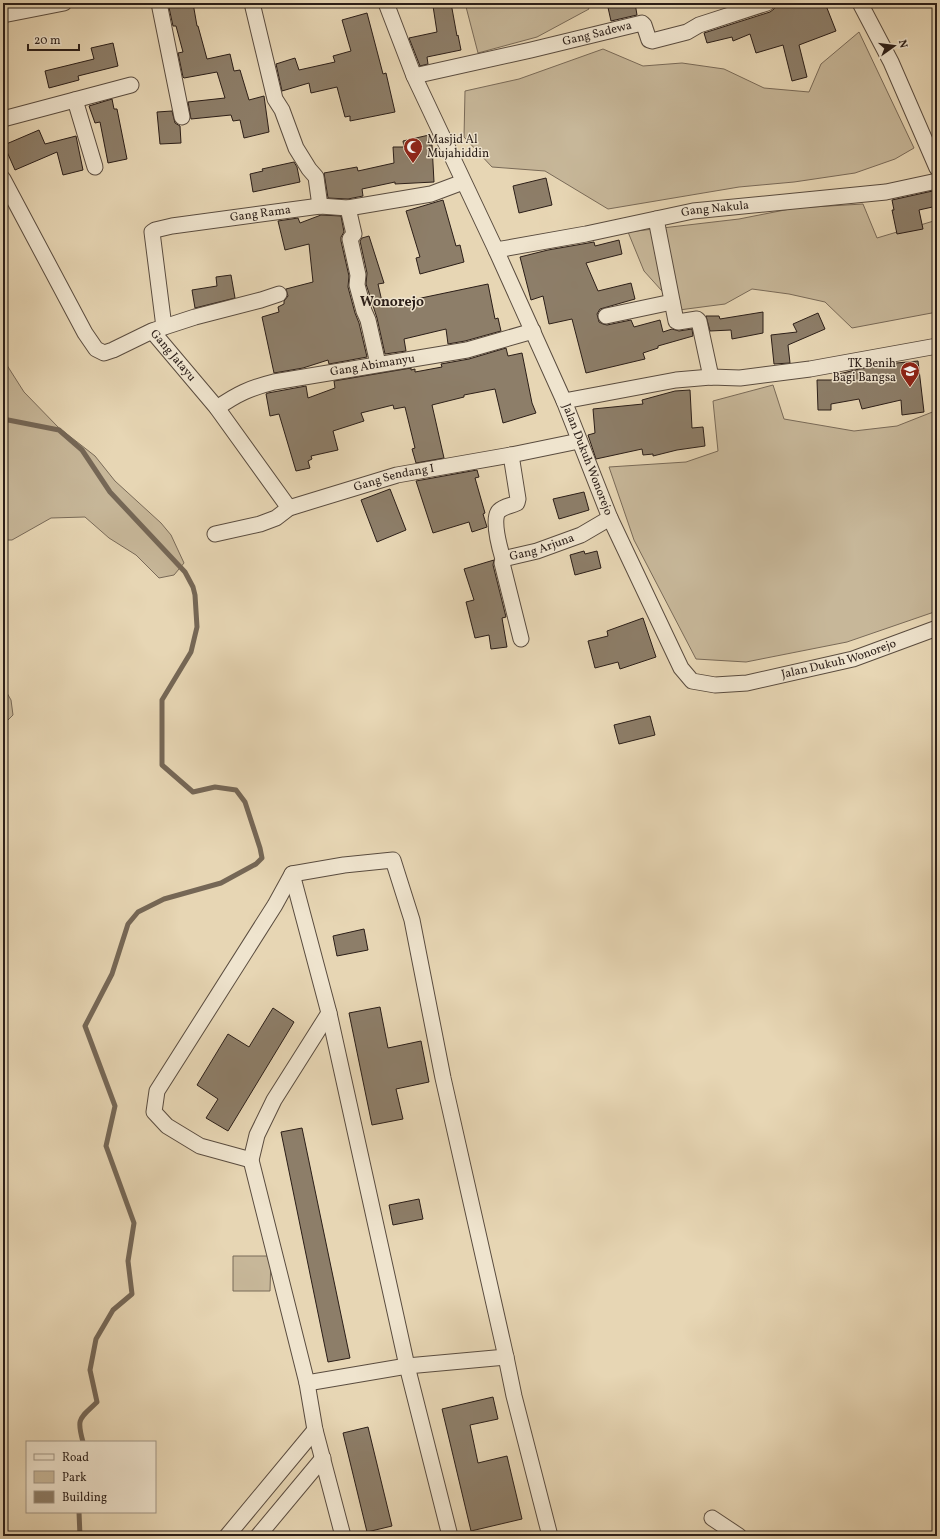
<svg xmlns="http://www.w3.org/2000/svg" width="940" height="1539" viewBox="0 0 940 1539" font-family="Vollkorn,serif">
<style>
.green{fill:#c7b799;stroke:#796a58}
.lines{fill:none;stroke-linecap:round;stroke-linejoin:round}
.stream{stroke:#756756;stroke-width:5}
.building{fill:#8d7e69;stroke:#2b1e18}
.street-casing{stroke:#5a4c3f;stroke-width:17}
.street{stroke:#efe4ce;stroke-width:15}
.labels{text-anchor:middle;dominant-baseline:central;stroke-width:3;stroke-linejoin:round;paint-order:stroke}
.street-label{font-size:12px;fill:#2b1e18;stroke:#efe4ce}
.poi-label{font-size:12px;fill:#2b1e18;stroke:#efe4ce;text-anchor:start}
.quarter-label{font-size:14px;font-weight:bold;fill:#2b1e18;stroke:#efe4ce}
</style>
<rect width="100%" height="100%" fill="#e7d6b4"/>
<filter id="stains"><feTurbulence type="fractalNoise" baseFrequency=".005" numOctaves="4"/><feColorMatrix values="0 0 0 0 .2 0 0 0 0 .09 0 0 0 0 .02 0 0 0 .5 -.17"/></filter>
<radialGradient id="worn" r=".72"><stop offset=".6" stop-color="#630" stop-opacity="0"/><stop offset="1" stop-color="#630" stop-opacity=".3"/></radialGradient>
<g class="green">
<path d="M465,3H586L589,9L537,37L478,53Z"/>
<path d="M859,32L914,148L895,159L855,173L794,182L739,187L608,209L545,171L492,167L464,137L465,91L519,79L603,49L643,66L682,63L724,69L764,88L809,92L821,64Z"/>
<path d="M863,204L877,238L937,220V312L852,328L825,302L789,294L752,289L725,304L679,310L644,271L628,232L739,219L795,208Z"/>
<path d="M3,359L24,392L58,427L95,456L115,481L161,523L171,535L184,563L174,575L159,578L136,555L109,538L85,517L51,518L12,540H3Z"/>
<path d="M773,385L784,419L854,431L897,426L935,411L937,404V611L847,642L746,662L696,659L634,540L609,467L686,462L718,451L713,401Z"/>
<path d="M3,686L11,700L13,715L3,725Z"/>
<path d="M233,1256H271L270,1291H233Z"/>
</g>
<g class="lines">
<g class="stream">
<path d="M3,419L59,430L82,450L110,492L185,572L193,587L195,595L197,627L191,652L162,700V765L193,792L215,787L236,790L245,802L260,848L262,858L256,864L221,883L164,899L138,912L128,924L112,974L85,1026L115,1106L106,1146L134,1223L128,1261L132,1294L113,1310L96,1339L90,1370L97,1402C80,1419 76,1417 83,1442"/>
<path d="M79,1512L80,1536"/>
</g>
</g>
<g class="building">
<path d="M168,3H193L197,26H198L207,59L230,54L234,71L240,70L249,100L264,96L269,132L244,138L240,120L233,121L231,115L191,119L188,102L225,98L217,72L184,78L183,77L178,53L183,52L176,26H173Z"/>
<path d="M451,3L457,36L458,35L461,50L427,57L428,64L420,66L409,38L437,32L433,6Z"/>
<path d="M607,3H635L637,15L611,21Z"/>
<path d="M776,3H825L836,31L799,45L807,77L792,81L783,45L756,53L750,34L733,41L732,37L707,43L704,33L770,12L774,9Z"/>
<path d="M367,13L383,74L386,73L395,112L350,121V116L345,117L337,87L311,93L309,83L282,91L276,64L295,58L299,70L335,62L333,56L351,51L342,20Z"/>
<path d="M113,43L118,66L78,76L79,80L49,88L45,71L94,59L91,48Z"/>
<path d="M112,99L114,109H117L127,159L108,163L100,122L95,123L89,106Z"/>
<path d="M172,111L175,123L180,126L181,143L160,144L157,112Z"/>
<path d="M39,130L45,144L76,136L83,170L63,175L57,152L15,170L4,145Z"/>
<path d="M429,135V145H432L434,182L395,184V182L362,189L363,196L348,199L328,198L324,173L357,167L358,171L394,163L393,147H404L403,141Z"/>
<path d="M294,162L297,167L300,182L253,192L250,174L263,171L262,169Z"/>
<path d="M546,178L552,205L519,213L513,186Z"/>
<path d="M937,190V206L919,210L923,229L897,234L892,210H894L892,200Z"/>
<path d="M443,200L456,246L460,245L464,262L420,274L416,258L420,257L406,211Z"/>
<path d="M321,215L341,216L344,232L341,237V241L349,276L348,287L355,313L359,323L367,357L329,364L328,360L303,368L274,373L262,317L279,312L278,307L284,304V301L288,296L286,289L313,282L309,244L285,250L278,221L298,218L300,223Z"/>
<path d="M369,236L384,283L378,284L383,306L488,284L495,319L498,318L501,331L465,341L448,344L446,329L404,339L406,351L385,354L377,318L366,284L367,273L360,241L362,238Z"/>
<path d="M619,240L622,254L586,263L598,291L631,283L635,299L600,309L597,314L599,322L603,324L607,325L631,320L634,327L660,320L663,332L672,329L679,331L692,329L693,336L658,346V348L643,353L645,359L586,373L572,319L549,324L543,296L531,300L520,257L548,250L594,242L595,246Z"/>
<path d="M231,275L235,298L195,308L192,290L217,286L216,277Z"/>
<path d="M763,312V333L732,339L731,330L710,331L706,316H719L720,319Z"/>
<path d="M818,313L825,329L788,345L790,363L774,364L771,335L797,332L793,324Z"/>
<path d="M506,348L508,356L522,353L532,403L536,413L503,423L495,389L464,395V397L432,405L444,458L416,463L412,449L415,448L405,407L394,409L393,405L361,413L364,421L333,431L338,450L311,456L312,459L308,461L310,468L296,471L279,414L270,416L266,394L268,393L306,386L308,398L335,388L334,381L411,368V370L415,369V372L442,367L441,364L469,359Z"/>
<path d="M918,361L924,412L902,415L901,400L862,409L859,399L831,404V410H818L817,380H836L835,375L859,369L886,364Z"/>
<path d="M690,390L692,428L703,427L705,446L677,450L653,456V454L643,455L642,449L596,459L588,435L595,433L593,409L643,404L642,400L675,391Z"/>
<path d="M477,470L479,477L475,478L485,513L483,514L487,527L472,532L469,522L433,533L416,481Z"/>
<path d="M390,489L406,530L377,542L361,500Z"/>
<path d="M584,492L589,510L559,519L553,499Z"/>
<path d="M584,551L585,554L597,551L601,568L575,575L570,555Z"/>
<path d="M494,560L493,565L506,617L502,618L507,647L491,649L489,635L475,638L466,602L474,600L464,569Z"/>
<path d="M643,618L656,657L620,669L618,662L595,668L588,641L608,636L607,631Z"/>
<path d="M650,716L655,735L619,744L614,725Z"/>
<path d="M364,929L368,950L337,956L333,936Z"/>
<path d="M380,1007L388,1048L421,1041L429,1082L396,1089L403,1119L372,1125L349,1013Z"/>
<path d="M273,1008L294,1022L228,1131L206,1118L218,1099L197,1085L228,1034L249,1047Z"/>
<path d="M302,1128L350,1358L328,1362L281,1132Z"/>
<path d="M419,1199L423,1219L393,1225L389,1205Z"/>
<path d="M493,1397L498,1419L470,1425L478,1463L507,1456L522,1519L471,1531L442,1409Z"/>
<path d="M368,1427L392,1526L367,1532L343,1433Z"/>
</g>
<g class="lines">
<defs>
<g id="street">
<path d="M159,3L182,117"/>
<path d="M252,3L275,99L282,110L296,148L309,169L316,177L320,206"/>
<path id="s1" d="M386,3L414,76L496,250L564,401L610,518L681,668L692,681L715,685L747,683L853,659L937,628"/>
<path d="M860,3L891,62L937,168"/>
<path d="M3,15L64,3"/>
<path id="s2" d="M414,76L531,50L642,23L644,25L649,40L652,41L687,32L699,25L767,3"/>
<path d="M75,100L95,167"/>
<path d="M3,119L131,85"/>
<path id="s3" d="M3,179L85,333L96,349L104,353L113,350L152,331L217,408L289,508"/>
<path d="M348,208L354,234L350,239L358,275L357,285L364,311L368,320L378,364"/>
<path d="M656,219L676,321L678,322L697,319L699,321L711,377"/>
<path id="s4" d="M496,250L586,234L693,211L886,192L937,181"/>
<path d="M606,316L672,302"/>
<path id="s5" d="M164,327L153,240L152,232L155,230L172,226L320,206L348,208L431,194L463,182"/>
<path d="M155,330L195,317L261,300L279,294"/>
<path d="M564,401L676,380L711,377L740,378L810,369L937,346"/>
<path id="s6" d="M217,408C237,394 250,388 274,382L467,350L533,331"/>
<path id="s7" d="M215,534L260,524L276,518L289,508L397,475L511,455L579,441"/>
<path d="M503,559C500,549 491,518 499,511C504,506 511,506 517,503L518,499L511,455"/>
<path id="s8" d="M521,639L502,563L503,559L537,551L581,535L610,518"/>
<path d="M292,874L329,1013L274,1100L257,1135L251,1160L307,1383L315,1430L343,1536"/>
<path d="M329,1013L407,1366L450,1536"/>
<path d="M251,1160L200,1146L167,1126L154,1112L157,1091L275,905L292,874L344,865L393,860L412,920L443,1078L506,1357L514,1396L550,1536"/>
<path d="M307,1383L407,1366L506,1357"/>
<path d="M712,1518L739,1536"/>
<path d="M227,1536L315,1430"/>
<path d="M258,1536L323,1458"/>
</g>
</defs>
<use href="#street" class="street-casing"/>
<use href="#street" class="street"/>
</g>
<defs>
<symbol id="mosque-pin" viewBox="-11 -11 22 30"><path d="M0 17L-7.5 6A9.5 9.5 0 1 1 7.5 6Z" fill="#8f2418" stroke="#efe4ce"/><path d="M3.5-4.9A6 6 0 1 0 3.5 4.9A5 5 0 1 1 3.5-4.9Z" fill="#fff"/></symbol>
<symbol id="school-pin" viewBox="-11 -11 22 30"><path d="M0 17L-7.5 6A9.5 9.5 0 1 1 7.5 6Z" fill="#8f2418" stroke="#efe4ce"/><path d="M0-5L7-2L0 1L-7-2ZM-4 1L0 2.5L4 1V4Q0 6-4 4Z" fill="#fff"/></symbol>
</defs>
<g fill-rule="evenodd">
<use href="#mosque-pin" x="402" y="136" width="22" height="30"/>
<use href="#school-pin" x="899" y="360" width="22" height="30"/>
</g>
<g class="labels">
<g class="street-label">
<text stroke="none"><textPath href="#s2" startOffset="188">Gang Sadewa</textPath></text>
<text stroke="none"><textPath href="#s4" startOffset="223">Gang Nakula</textPath></text>
<text stroke="none"><textPath href="#s5" startOffset="206">Gang Rama</textPath></text>
<text stroke="none"><textPath href="#s3" startOffset="288">Gang Jatayu</textPath></text>
<text stroke="none"><textPath href="#s6" startOffset="163">Gang Abimanyu</textPath></text>
<text stroke="none"><textPath href="#s1" startOffset="499">Jalan Dukuh Wonorejo</textPath></text>
<text stroke="none"><textPath href="#s7" startOffset="189">Gang Sendang I</textPath></text>
<text stroke="none"><textPath href="#s8" startOffset="123">Gang Arjuna</textPath></text>
<text stroke="none"><textPath href="#s1" startOffset="895">Jalan Dukuh Wonorejo</textPath></text>
</g>
<g class="poi-label">
<text x="427" y="140">Masjid Al<tspan x="427" dy="14">Mujahiddin</tspan></text>
<text x="896" y="364" text-anchor="end">TK Benih<tspan x="896" dy="14">Bagi Bangsa</tspan></text>
</g>
<g class="quarter-label">
<text x="392" y="302">Wonorejo</text>
</g>
</g>
<rect width="940" height="1539" fill="none" stroke="#e7d6b4" stroke-width="16"/>
<rect x="4" y="4" width="932" height="1531" fill="none" stroke="#2b1e18" stroke-width="2"/>
<rect x="8" y="8" width="924" height="1523" fill="none" stroke="#2b1e18"/>
<rect x="26" y="1441" width="130" height="72" fill="#efe4ce" stroke="#a19585"/>
<rect x="34" y="1454" width="20" height="6" fill="#efe4ce" stroke="#a19585"/>
<text x="62" y="1461" font-size="12" fill="#2b1e18">Road</text>
<rect x="34" y="1471" width="20" height="12" fill="#c7b799" stroke="#a19585"/>
<text x="62" y="1481" font-size="12" fill="#2b1e18">Park</text>
<rect x="34" y="1491" width="20" height="12" fill="#8d7e69" stroke="#a19585"/>
<text x="62" y="1501" font-size="12" fill="#2b1e18">Building</text>
<g transform="translate(894 46) rotate(76)" stroke="#efe4ce" stroke-width="3" paint-order="stroke">
<path d="M0-3L7 15L0 10L-7 15Z" fill="#2b1e18"/>
<text y="-6" font-size="11" font-weight="bold" text-anchor="middle" fill="#2b1e18">N</text>
</g>
<path d="M28 44v6h51v-6" fill="none" stroke="#2b1e18" stroke-width="2"/>
<text x="34" y="44" font-size="12" fill="#2b1e18" stroke="#efe4ce" stroke-width="3" paint-order="stroke">20 m</text>
<rect width="100%" height="100%" filter="url(#stains)"/>
<rect width="100%" height="100%" fill="url(#worn)"/>
</svg>
